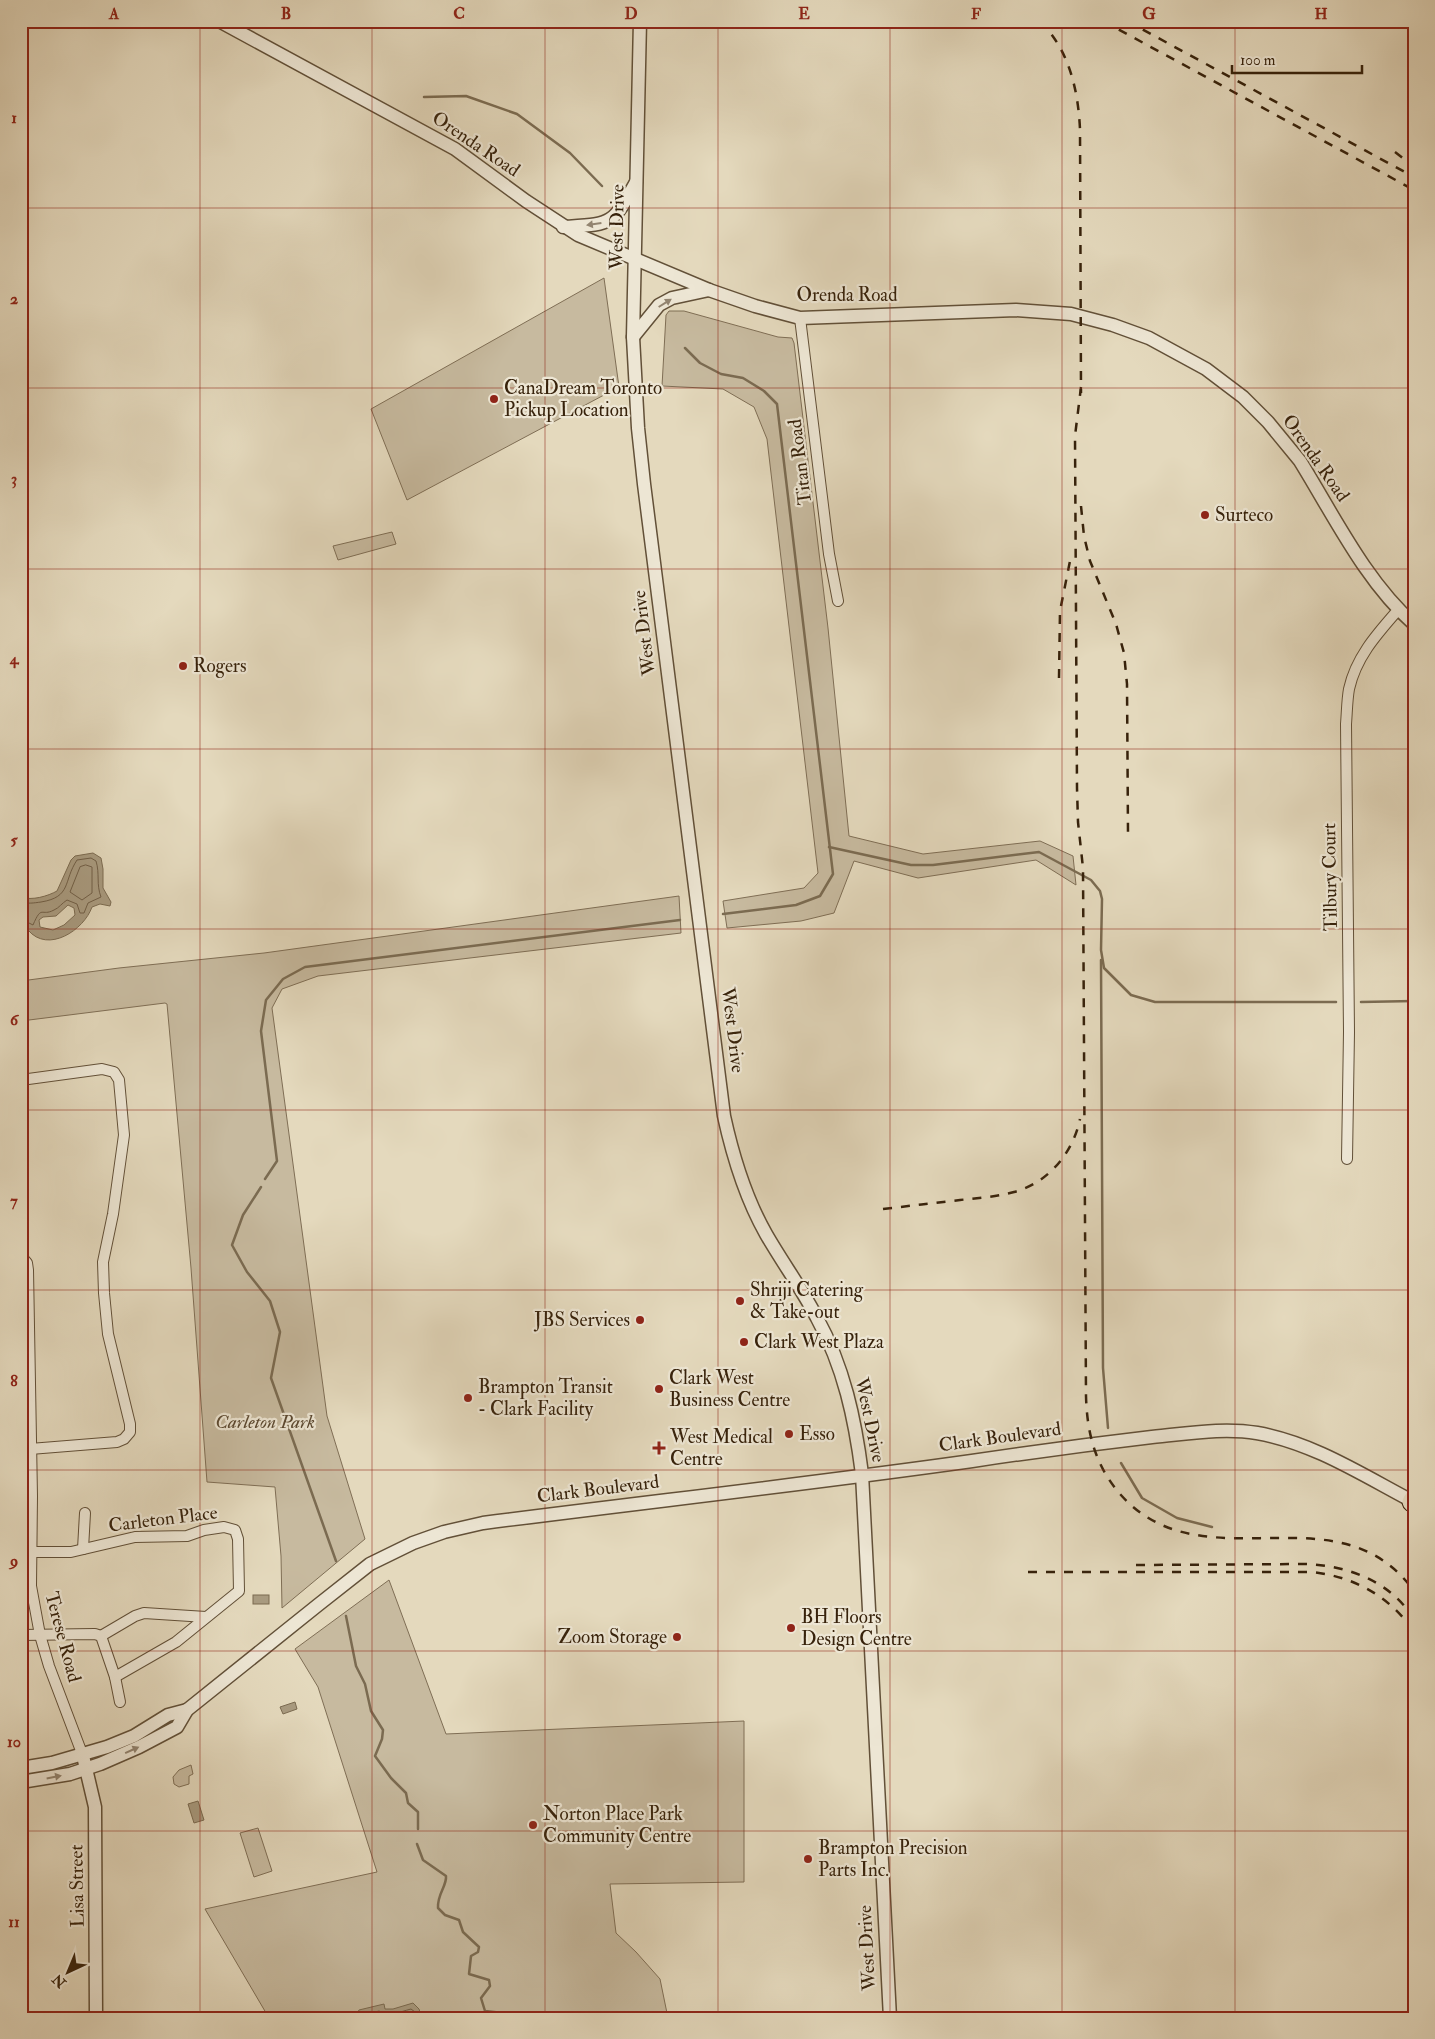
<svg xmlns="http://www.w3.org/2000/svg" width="1435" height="2039" viewBox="0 0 1435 2039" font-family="'IM FELL Double Pica',serif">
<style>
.green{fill:#c7ba9f;stroke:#7f6e55}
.water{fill:#a99b80;stroke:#7b6b51;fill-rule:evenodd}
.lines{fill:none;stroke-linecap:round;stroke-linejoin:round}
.shore{stroke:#705e46;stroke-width:1}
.stream{stroke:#7b6b51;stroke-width:2.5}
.minor-casing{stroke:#625038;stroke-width:12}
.tertiary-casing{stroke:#625038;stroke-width:15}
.motorway-casing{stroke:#37220b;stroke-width:21}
.minor{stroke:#ede6d4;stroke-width:10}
.tertiary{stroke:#ede6d4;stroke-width:12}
.motorway{stroke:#e4d9bd;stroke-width:19}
.rail{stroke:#37220b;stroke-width:2.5;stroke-dasharray:9 9;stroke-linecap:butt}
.oneway{fill:#928470}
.grid{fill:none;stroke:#8f2418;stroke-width:1;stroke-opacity:0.55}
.poi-dot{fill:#8f2418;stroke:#ede6d4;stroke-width:2}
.labels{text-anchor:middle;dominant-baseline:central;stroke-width:4.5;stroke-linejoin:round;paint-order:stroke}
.street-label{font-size:19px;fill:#37220b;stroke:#ede6d4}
.poi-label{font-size:19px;fill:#37220b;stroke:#ede6d4;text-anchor:start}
.park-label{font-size:19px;font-style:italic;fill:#5b4830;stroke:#ede6d4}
.neatline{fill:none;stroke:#8f2418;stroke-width:2}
.grid-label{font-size:16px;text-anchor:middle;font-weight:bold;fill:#8f2418}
</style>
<rect width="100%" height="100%" fill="#e4d9bd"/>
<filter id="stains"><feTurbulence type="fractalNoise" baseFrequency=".004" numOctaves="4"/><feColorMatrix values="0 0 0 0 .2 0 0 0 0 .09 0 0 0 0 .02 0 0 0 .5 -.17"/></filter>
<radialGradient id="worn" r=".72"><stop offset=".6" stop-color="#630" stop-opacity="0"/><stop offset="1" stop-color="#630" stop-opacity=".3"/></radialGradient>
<g class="green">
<path d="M604,278L619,387L407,500L371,409Z"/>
<path d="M669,311H684L778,337L792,338L794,343L828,628L849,836L923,854L1040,841L1073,856L1076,885L1036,860L918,878L854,861L834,913L801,921L727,928L723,901L804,888L818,873L767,439L754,407L723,389L662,386L666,315Z"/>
<path d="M392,532L396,544L338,560L333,546Z"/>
<path d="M679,896L681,933L318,976L282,989L272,1008L327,1416L365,1539L282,1608L281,1556L275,1487L207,1482L191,1268L167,1004L165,1003L21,1021V981L119,968L264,953Z"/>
<path d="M389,1580L446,1734L744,1721V1882L610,1884L616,1933L636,1952L660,1979L668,2018H269L205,1909L377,1872L318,1687L295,1649Z"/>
<path d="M191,1765L193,1774L189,1776V1784L179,1787L174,1784L173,1777L179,1770Z"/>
<path d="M258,1828L272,1871L254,1877L240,1833Z"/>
</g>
<g class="water">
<path d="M93,853L101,858L103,869V888L111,902L110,906L100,904L92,907C84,930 48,954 28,930C26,927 22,924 21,920C20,913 21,904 21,897C32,901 48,896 57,891L71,860L75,856ZM68,905L74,908L75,915L64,925L53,930L40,927L39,920L43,917L56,916Z"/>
<rect x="253" y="1595" width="16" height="9"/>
<path d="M295,1702L297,1709L283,1714L280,1707Z"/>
<path d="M198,1801L204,1820L194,1823L188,1804Z"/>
<path d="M413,2003L419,2009L422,2018H354L359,2010L384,2004L385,2009H393Z"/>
</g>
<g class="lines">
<g class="shore">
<path d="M86,865L92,867V893L82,900L70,892L80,867Z"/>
<path d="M21,902C27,904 34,903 41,902C72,897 63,881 77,860L91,858L96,861C100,874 96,884 101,897L88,903L84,913H80L77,904L67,900C62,903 59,908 54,910C41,917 42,904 33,925L21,919"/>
<path d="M360,2018L363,2015L379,2011C390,2017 399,2012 411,2009L415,2012L417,2018"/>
</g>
<g class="stream">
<path d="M424,97L466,96L517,114L570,153L602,186"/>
<path d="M685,348L700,363L721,374L743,378L764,391L777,404L833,874L820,896L796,905L723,914"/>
<path d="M829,847L911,865H933L1039,852L1091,880L1100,891L1102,899L1101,950L1104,968L1131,995L1155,1002H1336"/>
<path d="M1101,960L1103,1368L1108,1428"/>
<path d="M1361,1002L1414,1001"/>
<path d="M265,1179L277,1161L261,1031L266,1000L283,979L305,967L680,920"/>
<path d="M261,1187L243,1215L232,1245L247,1272L270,1301L280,1332L271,1378L336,1561"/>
<path d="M1121,1463L1142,1498L1177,1518L1212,1527"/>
<path d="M346,1616L356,1666L365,1684L371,1711L383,1730L382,1739L375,1756L391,1778L406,1793L408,1803L418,1812V1829"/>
<path d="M417,1844L423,1860L446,1876C447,1886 437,1894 438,1908L445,1915L459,1920L463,1932L479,1947L478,1952L471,1956L469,1974L489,1980L490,1986L481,1998L485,2011L503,2013L507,2018"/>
</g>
<defs>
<g id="minor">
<path d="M800,318L829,554L838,601"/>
<path d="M21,1080L102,1069L114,1072L119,1080L124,1135L113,1214L103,1262L104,1293L108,1334L130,1424V1432L124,1439L117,1442L30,1449"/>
<path d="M1347,1159L1349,1032L1346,724C1347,712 1347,700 1349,689C1356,657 1377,634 1398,610"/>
<path d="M21,1256L27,1263L28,1270L32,1496L31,1586L40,1635L49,1666L83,1756"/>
<path d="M83,1549L85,1513"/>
<path d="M21,1552H71L135,1537L187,1536L204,1530L224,1527L235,1530L238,1539L239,1591L176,1642L115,1677L101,1636L95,1634L21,1635"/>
<path d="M101,1636L135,1616L144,1613L206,1617"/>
<path d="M115,1677L120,1702"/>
</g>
<g id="tertiary">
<path d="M219,21L455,149L526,201L578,235L709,290L755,306L800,318L1016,310L1071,314L1113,325L1149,338L1206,369L1243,397L1268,422L1300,461C1334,516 1366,582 1414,624"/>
<path d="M640,21L633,337L638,428L644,484L724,1116C733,1157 745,1197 766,1234C782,1262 802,1289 817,1318C844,1367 855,1419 862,1474L890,2018"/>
<path d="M563,227C612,224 612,226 636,182"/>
<path d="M633,337L659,305L672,298L709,290"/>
<path d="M83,1756L95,1807L96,2018"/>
<path d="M21,1768L52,1763L107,1747L134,1736L168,1715L187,1710"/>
<path d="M21,1782L70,1774L100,1764L139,1747L177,1727L187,1710L318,1605L370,1564L413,1543L444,1532L483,1523C646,1502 809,1484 972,1461C1032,1452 1092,1444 1152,1437C1186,1434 1222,1427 1257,1433C1314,1443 1364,1476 1414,1502"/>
</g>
<path id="motorway" d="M1412,1502L1414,1499"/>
</defs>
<use href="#minor" class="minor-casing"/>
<use href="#tertiary" class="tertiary-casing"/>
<use href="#motorway" class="motorway-casing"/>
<use href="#minor" class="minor"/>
<use href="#tertiary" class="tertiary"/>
<use href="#motorway" class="motorway"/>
<g class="rail">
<path d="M1040,21C1069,50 1078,89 1080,129L1081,393"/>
<path d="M1103,21L1414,190"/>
<path d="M1127,21L1414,177"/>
<path d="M1395,152L1414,167"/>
<path d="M1081,387L1075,436L1077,788L1078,822L1083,868L1086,1396C1087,1433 1095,1465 1120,1494C1203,1588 1337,1485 1414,1591"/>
<path d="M1081,506L1084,536L1090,561L1116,624L1124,653L1127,684L1128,833"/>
<path d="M1059,678L1060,611L1071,556"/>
<path d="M883,1209C909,1206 934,1203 960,1200C978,1198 996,1197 1014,1192C1048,1183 1073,1153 1080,1119"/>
<path d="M1136,1565L1306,1564C1349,1566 1390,1581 1414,1619"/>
<path d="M1028,1572H1311C1353,1576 1390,1596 1414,1632"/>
</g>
</g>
<defs><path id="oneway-solid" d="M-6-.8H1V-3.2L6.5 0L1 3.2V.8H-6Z" transform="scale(1.25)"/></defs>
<g class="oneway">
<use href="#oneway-solid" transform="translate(594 224) rotate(172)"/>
<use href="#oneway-solid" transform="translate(665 303) rotate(-32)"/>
<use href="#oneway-solid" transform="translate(132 1750) rotate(-24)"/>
<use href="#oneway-solid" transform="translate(54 1777) rotate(-11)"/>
</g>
<path class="grid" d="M200,21V2018M372,21V2018M545,21V2018M718,21V2018M890,21V2018M1062,21V2018M1235,21V2018M21,208H1414M21,388H1414M21,569H1414M21,749H1414M21,929H1414M21,1110H1414M21,1290H1414M21,1470H1414M21,1651H1414M21,1831H1414"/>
<g class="poi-dot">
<circle cx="494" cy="399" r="5"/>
<circle cx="1205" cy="515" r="5"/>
<circle cx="183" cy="666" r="5"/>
<circle cx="740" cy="1301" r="5"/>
<circle cx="640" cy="1320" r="5"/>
<circle cx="744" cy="1342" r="5"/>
<circle cx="659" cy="1389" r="5"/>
<circle cx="468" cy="1398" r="5"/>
<circle cx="789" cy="1434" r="5"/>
<path d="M656.5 1440.5h5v5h5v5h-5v5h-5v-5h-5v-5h5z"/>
<circle cx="791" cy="1628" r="5"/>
<circle cx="677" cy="1637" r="5"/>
<circle cx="533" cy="1825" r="5"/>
<circle cx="808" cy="1859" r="5"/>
</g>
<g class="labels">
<g class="street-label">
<text transform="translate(476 144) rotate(34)">Orenda Road</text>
<text transform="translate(617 227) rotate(-89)">West Drive</text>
<text x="847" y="295">Orenda Road</text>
<text transform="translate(1316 458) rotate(55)">Orenda Road</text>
<text transform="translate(800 462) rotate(-97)">Titan Road</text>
<text transform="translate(644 633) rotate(-97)">West Drive</text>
<text transform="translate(1330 877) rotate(-91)">Tilbury Court</text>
<text transform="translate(733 1030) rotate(83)">West Drive</text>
<text transform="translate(870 1420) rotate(78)">West Drive</text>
<text transform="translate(1000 1437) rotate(-8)">Clark Boulevard</text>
<text transform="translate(598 1489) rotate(-7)">Clark Boulevard</text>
<text transform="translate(163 1519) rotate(-7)">Carleton Place</text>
<text transform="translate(63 1637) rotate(75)">Terese Road</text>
<text transform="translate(77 1886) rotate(-91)">Lisa Street</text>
<text transform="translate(867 1948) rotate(-93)">West Drive</text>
</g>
<g class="poi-label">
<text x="504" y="388">CanaDream Toronto<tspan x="504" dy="22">Pickup Location</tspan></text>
<text x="1215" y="515">Surteco</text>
<text x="193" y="666">Rogers</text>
<text x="750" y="1290">Shriji Catering<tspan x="750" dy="22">&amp; Take-out</tspan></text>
<text x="630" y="1320" text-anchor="end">JBS Services</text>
<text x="754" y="1342">Clark West Plaza</text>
<text x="669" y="1378">Clark West<tspan x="669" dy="22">Business Centre</tspan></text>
<text x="478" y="1387">Brampton Transit<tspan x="478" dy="22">- Clark Facility</tspan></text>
<text x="799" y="1434">Esso</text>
<text x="670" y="1437">West Medical<tspan x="670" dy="22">Centre</tspan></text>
<text x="801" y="1617">BH Floors<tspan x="801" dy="22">Design Centre</tspan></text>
<text x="667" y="1637" text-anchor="end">Zoom Storage</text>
<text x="543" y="1814">Norton Place Park<tspan x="543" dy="22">Community Centre</tspan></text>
<text x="818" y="1848">Brampton Precision<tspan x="818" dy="22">Parts Inc.</tspan></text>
</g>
<g class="park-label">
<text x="265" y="1422">Carleton Park</text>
</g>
</g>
<rect width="1435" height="2039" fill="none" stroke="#e4d9bd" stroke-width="55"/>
<g transform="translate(68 1972) rotate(224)" stroke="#ede6d4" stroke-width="4" paint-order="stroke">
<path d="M0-4L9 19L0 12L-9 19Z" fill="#37220b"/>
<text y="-8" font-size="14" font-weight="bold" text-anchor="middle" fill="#37220b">N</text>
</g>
<path d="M1232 65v8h130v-8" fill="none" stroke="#37220b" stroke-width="2.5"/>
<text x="1240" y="65" font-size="15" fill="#37220b" stroke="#ede6d4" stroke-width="4" paint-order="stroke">100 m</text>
<rect x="28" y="28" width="1380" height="1984" class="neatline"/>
<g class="grid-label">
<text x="114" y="19">A</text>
<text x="286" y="19">B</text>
<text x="459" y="19">C</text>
<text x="631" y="19">D</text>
<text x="804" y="19">E</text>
<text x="976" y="19">F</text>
<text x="1149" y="19">G</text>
<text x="1321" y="19">H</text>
<text x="14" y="123">1</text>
<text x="14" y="304">2</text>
<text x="14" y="484">3</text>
<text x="14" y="664">4</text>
<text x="14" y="845">5</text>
<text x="14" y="1025">6</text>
<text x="14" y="1206">7</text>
<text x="14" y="1386">8</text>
<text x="14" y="1566">9</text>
<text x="14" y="1747">10</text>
<text x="14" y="1927">11</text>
</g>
<rect width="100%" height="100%" filter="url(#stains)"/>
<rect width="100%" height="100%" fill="url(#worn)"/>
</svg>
